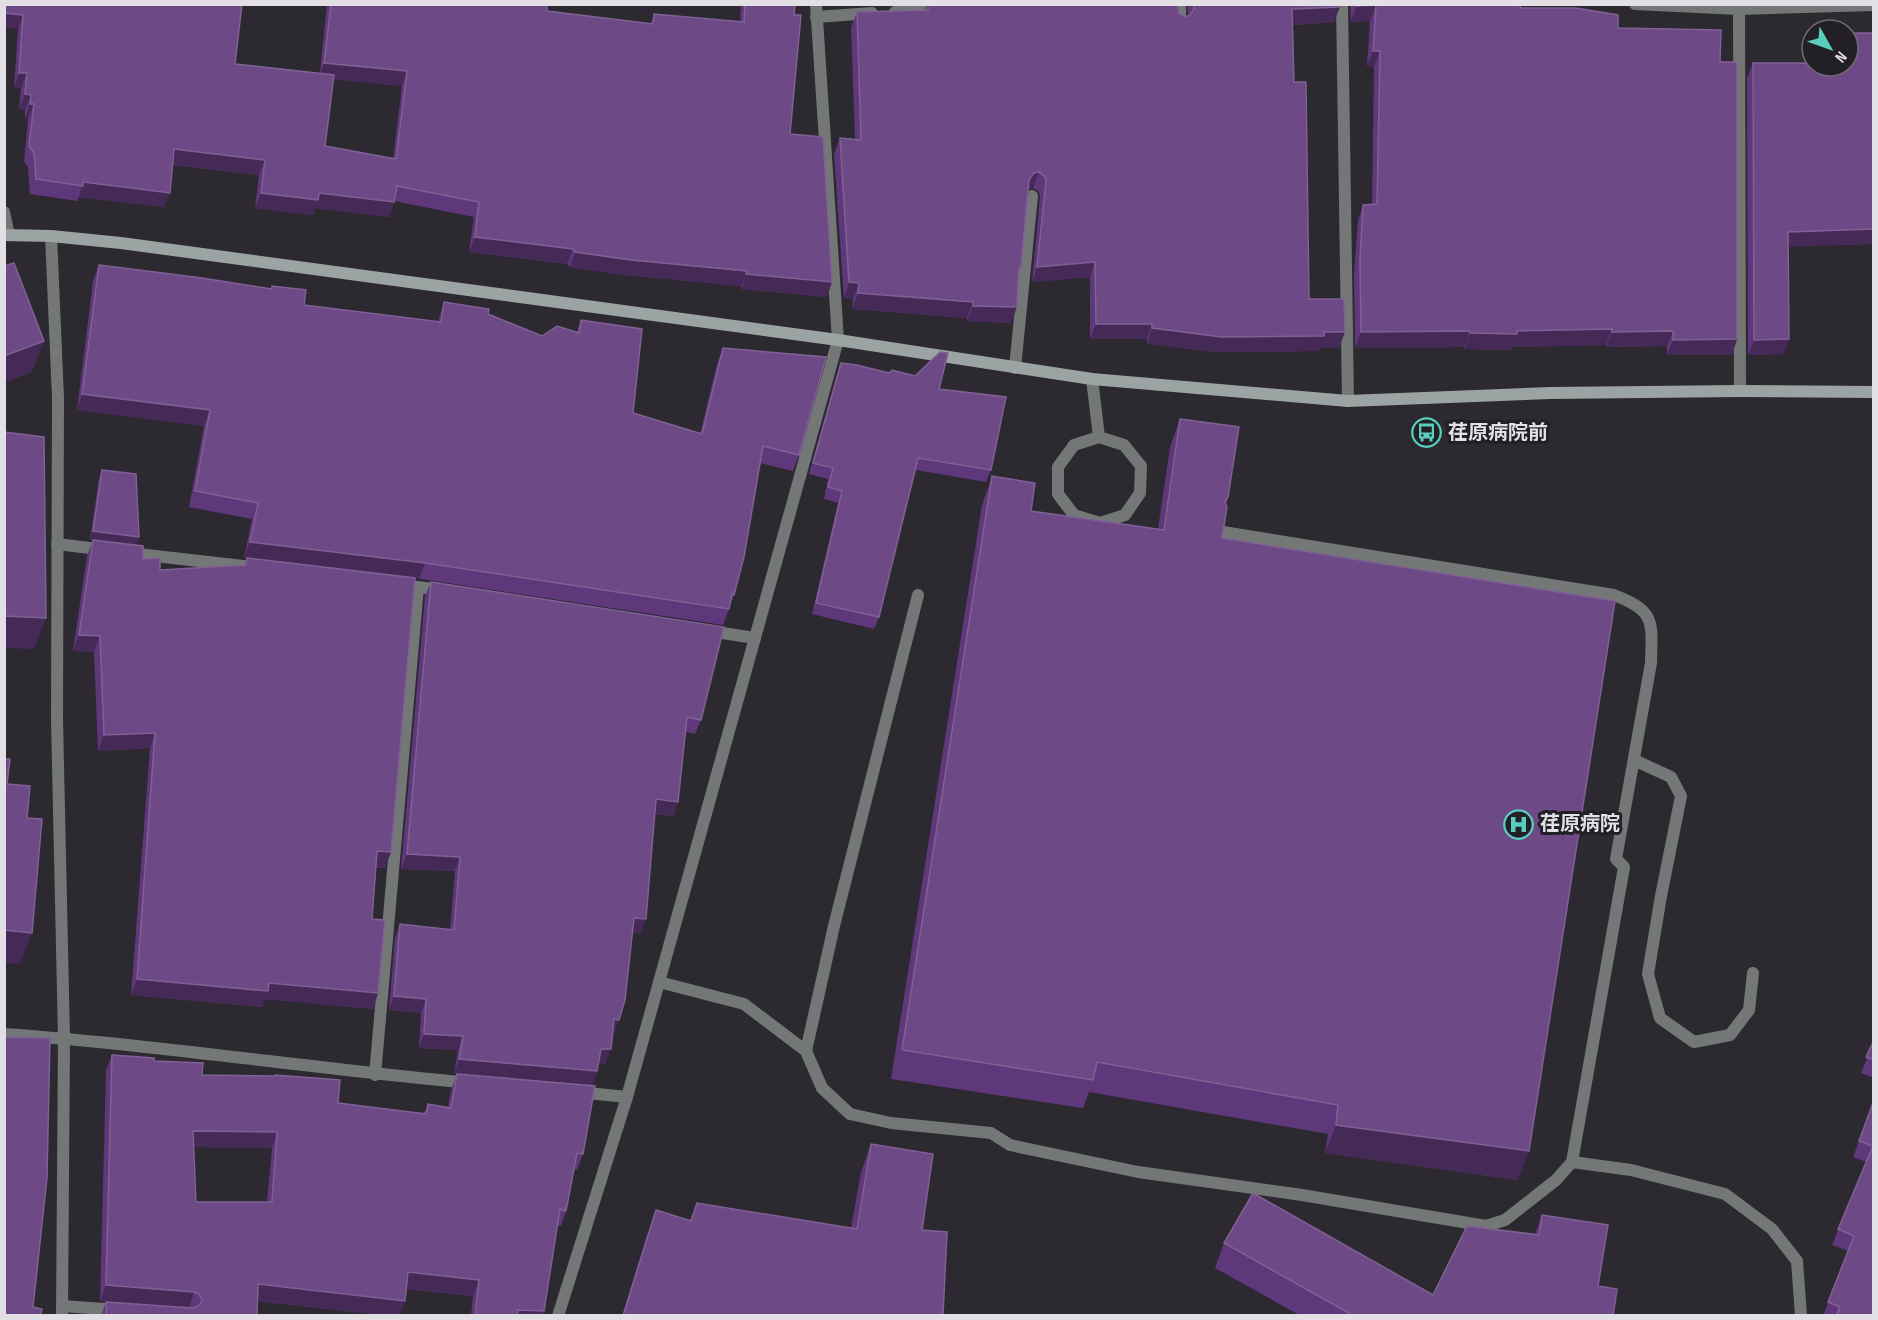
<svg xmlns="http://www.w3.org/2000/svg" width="1878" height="1320" viewBox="0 0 1878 1320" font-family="'Sofia Sans Condensed','Noto Sans JP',sans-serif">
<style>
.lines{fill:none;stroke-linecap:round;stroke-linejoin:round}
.lane{stroke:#737877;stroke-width:12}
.street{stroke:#737877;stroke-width:12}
.secondary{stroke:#9ba4a2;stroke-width:12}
.wall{fill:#5f377b;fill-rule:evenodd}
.shaded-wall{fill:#452a58}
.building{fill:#6d4986;stroke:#806195;stroke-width:1.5;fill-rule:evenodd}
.labels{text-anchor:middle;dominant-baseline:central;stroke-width:6;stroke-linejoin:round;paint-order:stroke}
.poi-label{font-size:20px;font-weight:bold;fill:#e3e0e5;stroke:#231f26;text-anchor:start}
</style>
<rect width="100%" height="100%" fill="#2c2930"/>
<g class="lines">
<g class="lane">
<path d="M1739,9L1740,391"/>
<path d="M895,12L941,9"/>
<path d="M816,17L872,13"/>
<path d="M1180,24V4"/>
<path d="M1015,368L1032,196"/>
<path d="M1092,379L1099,437L1124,445L1141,466L1140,493L1125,515L1100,523L1074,515L1058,494V467L1074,445L1099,437"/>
<path d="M57,544L106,550"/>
<path d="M129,553L252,567"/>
<path d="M400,585L442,590"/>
<path d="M709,631L755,638"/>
<path d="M1634,760L1671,777L1681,796L1661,896L1648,974L1660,1018L1694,1042L1730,1035L1749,1010L1753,973"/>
<path d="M659,982L744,1004L806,1051L822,1088L850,1114L891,1123L991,1133L1010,1145L1138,1172L1302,1195L1486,1226L1505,1220L1556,1180L1572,1162L1624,867L1616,859L1651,663C1652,622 1656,611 1614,595L1223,532"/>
<path d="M806,1051L834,926L918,595"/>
<path d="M375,1075L418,587"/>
<path d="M1572,1162L1631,1170L1725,1194L1772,1229L1797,1261L1801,1316"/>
<path d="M62,1306L118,1310"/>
</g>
<g class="street">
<path d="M1342,4L1348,401"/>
<path d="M1635,4L1739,9L1874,5"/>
<path d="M4,212L9,235"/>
<path d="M51,236L58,398L57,719L64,1038L62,1316"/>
<path d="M4,1034C160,1045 315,1069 470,1083"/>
<path d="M577,1092L627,1097"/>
<path d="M558,1316L627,1097L838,340L816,4"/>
</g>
<path class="secondary" d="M4,235L51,236L121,243L838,340L1092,379L1348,401L1550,393L1740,391L1874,392"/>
</g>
<g class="wall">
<path d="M4,4L235,64L320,73L327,4H547V11L651,23L654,14L740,22L741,4H795L790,134L827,297L741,289V286L625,275L570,267L567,264L469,252L474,217L394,201L389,217L315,208L313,215L255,208L259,175L173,165L164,207L79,197L77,201L30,194L28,168L24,161L28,119L25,118V110L19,109L21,88L14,87L18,29ZM333,79L402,86L393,159L325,146Z"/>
<path d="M927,4H1178V9L1179,13L1185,17L1188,16L1187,4H1340L1334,22L1293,25L1294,82L1309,299L1339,348H1320L1319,351L1217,352L1147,344V339H1090V277L1032,282L1040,197L1039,192L1033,188L1029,189L1019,273L1011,323L967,321V318L852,309L853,299L844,298L834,154L840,138L855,139L851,28L857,12L925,10Z"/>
<path d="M1350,4H1521L1520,8L1618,28L1720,62L1737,339L1732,355H1667V346L1606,347V345L1512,347L1511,350L1464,349V347L1355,348L1354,275L1358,221L1363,205H1372L1374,67L1367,66L1370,21L1351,22Z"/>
<path d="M1874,33V244L1788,246L1789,339L1784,354L1748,355L1747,78L1753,63L1848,66Z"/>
<path d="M99,265L304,305L438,322L444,302L488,314L542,336L577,332L581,320L633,413L700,434L717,364L723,348L799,455L793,471L760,463L734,595L723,625L415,578L391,852L385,868H376L372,919L378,993L373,1009L265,999L262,1007L131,995L150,748L98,751L94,652L73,651L87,556L93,540H90L99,478L102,470L143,559L160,570L245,565L247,558H244L252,519L189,507L204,426L77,410L93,281Z"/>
<path d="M841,363L939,389L991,470L986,482L916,470L879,617L874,629L812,614L838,503L824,499L828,479L809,474L837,375Z"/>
<path d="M1180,419L1228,497L1226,504L1222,538L1518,1180L1325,1153L1328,1134L1089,1092L1083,1108L891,1079L982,505L992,476L1031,511L1158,529L1170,447Z"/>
<path d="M431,582L701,720L695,734L686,732L678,802L673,816L655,814L641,933L633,932L614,1034H612L605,1064L598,1063L597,1071L592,1086L454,1074L458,1050L419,1048L421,1013L389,1010L395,938L400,924L450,929L455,871L401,869L425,596Z"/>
<path d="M1874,1040V1078L1861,1073Z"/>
<path d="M112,1055L154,1061L202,1075L338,1103L424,1113L428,1104L448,1107L451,1090L457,1074L583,1154L577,1170L574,1169L566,1211L561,1226H557L543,1316H471L473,1296L406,1289L405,1301L399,1316H391L257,1301V1316H101L106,1302L189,1308L100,1301L106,1071ZM194,1147L272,1148L267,1202H196Z"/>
<path d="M1874,1100V1316H1823L1848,1251L1832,1245L1866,1162L1853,1157Z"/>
<path d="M871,1144L922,1230L943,1316H622L646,1238L656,1210L690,1220L697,1203L851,1228L861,1172Z"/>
<path d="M1542,1215L1598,1286L1613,1316H1301L1215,1268L1224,1243L1433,1295L1535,1234Z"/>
</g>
<g class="shaded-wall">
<path d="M1376,5L1370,21L1351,22L1356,6Z"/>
<path d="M1340,7L1334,22L1287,25L1292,9Z"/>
<path d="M4,13L23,15L18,29L4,28Z"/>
<path d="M1373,51H1380L1374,67L1367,66Z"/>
<path d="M324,63L407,71L402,86L319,78Z"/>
<path d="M19,73H27L21,88L14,87Z"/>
<path d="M25,94L31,95L25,110L19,109Z"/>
<path d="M30,104H34L28,119L25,118Z"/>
<path d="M174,149L265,160L259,175L169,164Z"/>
<path d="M1039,172L1033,188L1028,189L1029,180L1034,173Z"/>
<path d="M83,182L170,193L164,207L79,197Z"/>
<path d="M261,193H319L394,202L389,217L315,208L313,215L255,208Z"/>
<path d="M1874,229V244L1782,247L1788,232Z"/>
<path d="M475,237L573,249L567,264L469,252Z"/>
<path d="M575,252L747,271L741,286L625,275L570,267Z"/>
<path d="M1095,262L1090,277L1032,282L1037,267Z"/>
<path d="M746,274L832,282L827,297L741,289Z"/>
<path d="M849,282L859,283L853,299L844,298Z"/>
<path d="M858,293L973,302L967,318L852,309Z"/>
<path d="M973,306L1017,307L1011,323L967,321Z"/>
<path d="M1096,324H1152L1147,339H1090Z"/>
<path d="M1152,328L1324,332H1345L1339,348H1320L1319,351L1217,352L1147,344Z"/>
<path d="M1612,329L1606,345L1512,347L1511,350L1464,349L1470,333L1517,331Z"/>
<path d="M1470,331L1464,347L1355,348L1361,332Z"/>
<path d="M1673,331L1667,346L1606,347L1612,332Z"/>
<path d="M1737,339L1732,355H1667L1673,340Z"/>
<path d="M1789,339L1784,354L1748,355L1754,340Z"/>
<path d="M44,341L32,372L4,383V356Z"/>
<path d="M82,394L210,410L204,426L77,410Z"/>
<path d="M93,531L139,537L136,545L90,540Z"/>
<path d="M250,542L425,563L419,579L244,558Z"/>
<path d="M4,616L46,618L34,649L4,648Z"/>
<path d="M79,635L100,636L94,652L73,651Z"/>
<path d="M155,733L150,748L98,751L104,735Z"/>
<path d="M656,799L678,802L673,816L651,813Z"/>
<path d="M377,851L391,852L385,868L372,867Z"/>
<path d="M407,854L460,857L455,871L401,869Z"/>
<path d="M634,918L646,919L641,933L629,932Z"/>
<path d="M4,930L32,933L20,964L4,963Z"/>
<path d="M137,979L269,983L378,993L373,1009L265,999L262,1007L131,995Z"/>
<path d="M394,996L426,999L421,1013L389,1010Z"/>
<path d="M614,1019L619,1020L614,1034L608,1033Z"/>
<path d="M424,1034L463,1036L458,1050L419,1048Z"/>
<path d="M601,1049H611L605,1064L596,1063Z"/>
<path d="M459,1059L597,1071L592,1086L454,1074Z"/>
<path d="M1336,1125L1529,1151L1518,1180L1325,1153Z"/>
<path d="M193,1131L277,1132L272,1148L188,1147Z"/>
<path d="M408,1272L479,1280L473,1296L402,1288Z"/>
<path d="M258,1284L405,1301L399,1316H391L252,1300Z"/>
<path d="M106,1285L194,1292L189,1308L100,1301Z"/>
<path d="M518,1310L544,1311L543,1316H516Z"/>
</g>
<g class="building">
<path d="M4,4H242L235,64L334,75L325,146L396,159L407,71L324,63L331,4H547V11L653,24L654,14L744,22L745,4H795L794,15H801L790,134L823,137L832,282L746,274L747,271L631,260L575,252L573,249L475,237L479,202L397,186L394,202L319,193L318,200L261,193L265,160L174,149L170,193L83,182V186L36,179L34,153L29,146L34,104H30L31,95L25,94L27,73H19L23,15L4,13Z"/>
<path d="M928,4H1178V9L1179,13L1185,17L1190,15L1194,9V4H1340V7L1292,9L1294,82H1306L1309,299H1344L1345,332H1324V336L1222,337L1152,328V324H1096L1095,262L1037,267L1046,181L1045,177L1039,172L1034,173L1029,180L1021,268H1019L1017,307L973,306V302L858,293L859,283L849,282L840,138L861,140L857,12L928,10Z"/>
<path d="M1356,4H1521L1520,8H1576L1618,15V28L1721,30L1720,62H1737V339L1673,340V331L1612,332V329L1517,331V334L1470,333V331L1361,332L1360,260L1363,205L1377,204L1380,51H1373L1376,5L1356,6Z"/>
<path d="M1848,33H1874V229L1788,232L1789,339L1754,340L1753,63H1812V66H1848Z"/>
<path d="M14,263L44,341L4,356V266Z"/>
<path d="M99,265L202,278L272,289V286L306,290L304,305L441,322L444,302L489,309L488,314L542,336L557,326L579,333L581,320L642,329L633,413L702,434L723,348L826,357L799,455L763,446L744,557L734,595L732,594L729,609L425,563L250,542L258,503L195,491L210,410L82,394Z"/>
<path d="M940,352L948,353L939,389L1006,397L991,470L918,458L879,617L816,603L842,491L828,487L833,468L813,463L841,363L857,365L889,373L892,370L915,376Z"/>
<path d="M1180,419L1239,427L1228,497L1225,502L1227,507L1222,538L1615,601L1529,1151L1336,1125L1338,1105L1097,1062L1093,1080L902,1050L992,476L1035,483L1031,511L1164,530Z"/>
<path d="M4,432L44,437L46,618L4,616Z"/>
<path d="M102,470L136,474L139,537L93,531Z"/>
<path d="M93,540L143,546V559L160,558V570L246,565L247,558L415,578L391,852L377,851L372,919L385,920L378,993L269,983L268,991L137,979L155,733L104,735L100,636L79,635Z"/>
<path d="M431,582L724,627L701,720L687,717L678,802L656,799L646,919L634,918L625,1000L619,1020L614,1019L611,1049H601L597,1071L459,1059L463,1036L424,1034L426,999L394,996L400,924L454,930L460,857L407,854Z"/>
<path d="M4,759H10L7,784L30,786L27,818L42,819L32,933L4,930Z"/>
<path d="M4,1037L50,1038L47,1178L33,1307L42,1309L40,1316H4Z"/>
<path d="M1874,1040V1060L1866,1057Z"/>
<path d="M112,1055L154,1058V1061L203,1063L202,1075L275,1076V1075L340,1080L338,1103L426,1114L428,1104L451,1108L457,1074L595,1086L583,1154L577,1153L566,1211L560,1209L544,1311L518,1310L517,1316H475L479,1280L408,1272L405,1301L258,1284L257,1316H106V1302L193,1308L200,1305L202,1300L199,1294L194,1292L106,1285ZM193,1131L277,1132L272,1202H196Z"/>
<path d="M1874,1100V1316H1836L1840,1307L1828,1302L1854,1236L1838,1229L1873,1146L1859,1141Z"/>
<path d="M871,1144L933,1154L922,1230L947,1232L943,1316H623L656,1210L691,1221L697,1203L857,1229Z"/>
<path d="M1253,1193L1433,1295L1467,1226L1539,1235L1542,1215L1608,1225L1598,1286L1617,1289L1613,1316H1354L1224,1243Z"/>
</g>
<defs>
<symbol id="bus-ring" viewBox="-11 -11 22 22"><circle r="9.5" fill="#231f26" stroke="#59cebe" stroke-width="1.5"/><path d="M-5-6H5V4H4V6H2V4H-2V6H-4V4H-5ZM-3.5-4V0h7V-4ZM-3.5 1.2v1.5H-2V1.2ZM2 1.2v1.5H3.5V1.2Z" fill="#59cebe"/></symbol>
<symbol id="hospital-ring" viewBox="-11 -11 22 22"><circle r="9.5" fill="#231f26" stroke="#59cebe" stroke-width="1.5"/><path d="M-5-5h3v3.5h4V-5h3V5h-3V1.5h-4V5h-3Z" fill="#59cebe"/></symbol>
</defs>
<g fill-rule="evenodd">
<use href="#bus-ring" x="1410" y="416" width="33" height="33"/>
<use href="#hospital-ring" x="1502" y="808" width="33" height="33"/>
</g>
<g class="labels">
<g class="poi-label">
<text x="1448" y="433">荏原病院前</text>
<text x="1540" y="824">荏原病院</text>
</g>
</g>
<rect width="1878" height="1320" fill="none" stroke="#e3e0e5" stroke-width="12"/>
<g transform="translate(1830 48) rotate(130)"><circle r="28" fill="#231f26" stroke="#706c72" stroke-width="1.5"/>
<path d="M0-4.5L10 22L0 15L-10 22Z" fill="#59cebe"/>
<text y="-9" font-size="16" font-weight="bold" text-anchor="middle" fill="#e3e0e5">N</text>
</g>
</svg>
